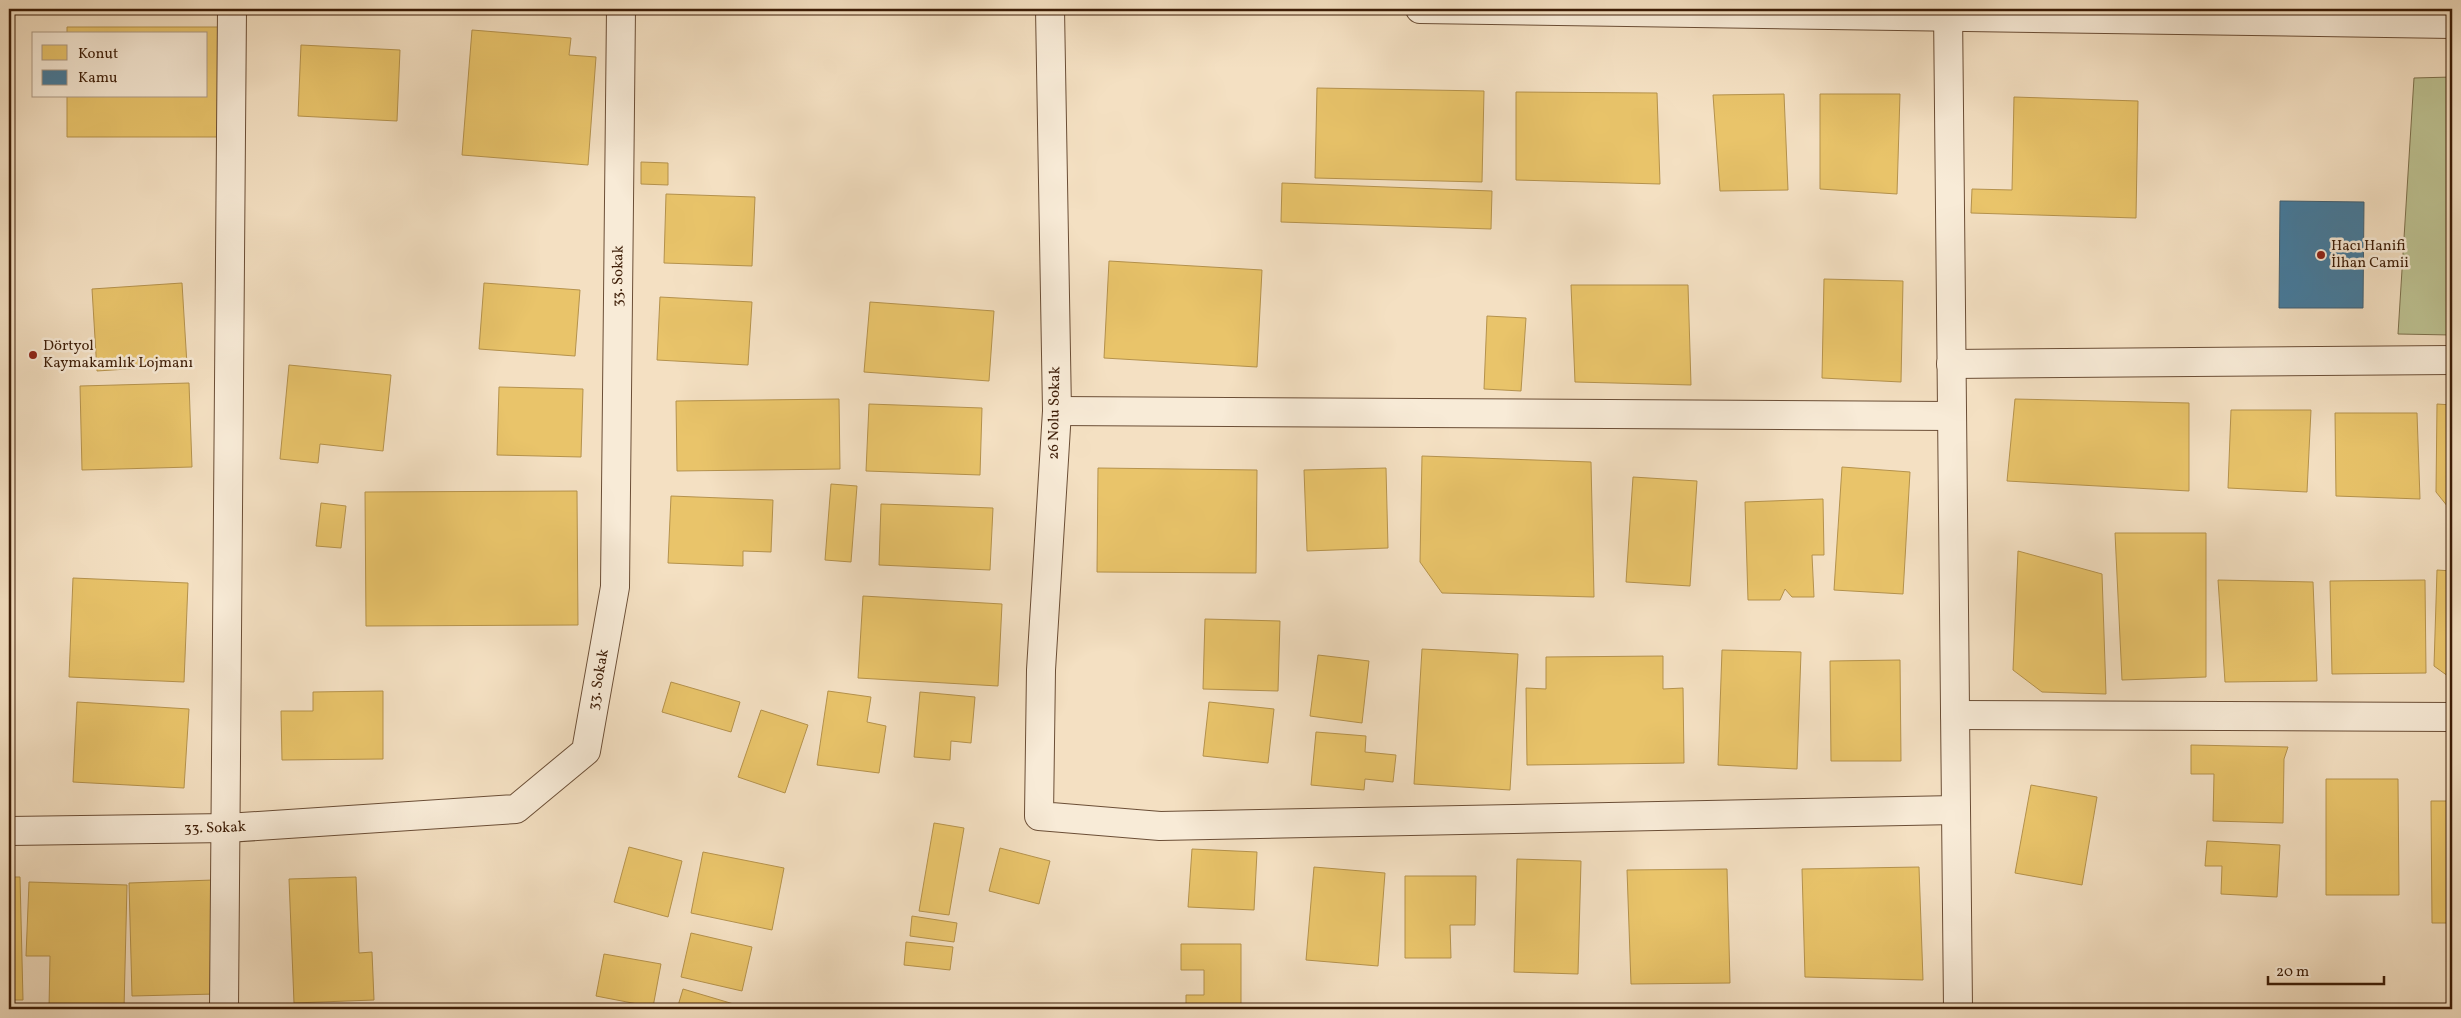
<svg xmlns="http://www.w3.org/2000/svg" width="2461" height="1018" viewBox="0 0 2461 1018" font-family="Vollkorn,serif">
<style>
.green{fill:#bdc292;stroke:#7d704c}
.homes{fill:#e9c46a;stroke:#b5924c}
.public{fill:#457b9d;stroke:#435f70}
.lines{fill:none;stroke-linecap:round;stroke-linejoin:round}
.minor-casing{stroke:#6b4e36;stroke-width:30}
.minor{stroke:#f8ebd7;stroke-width:28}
.poi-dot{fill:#8f2418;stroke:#f8ebd7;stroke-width:2}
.labels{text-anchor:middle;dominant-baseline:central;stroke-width:5;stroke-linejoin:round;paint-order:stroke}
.poi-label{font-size:15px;fill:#3d1d07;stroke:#f8ebd7;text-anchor:start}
.street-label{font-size:15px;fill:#3d1d07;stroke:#f8ebd7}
</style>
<rect width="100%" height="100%" fill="#f4e0c2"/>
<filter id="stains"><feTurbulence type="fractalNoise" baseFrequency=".004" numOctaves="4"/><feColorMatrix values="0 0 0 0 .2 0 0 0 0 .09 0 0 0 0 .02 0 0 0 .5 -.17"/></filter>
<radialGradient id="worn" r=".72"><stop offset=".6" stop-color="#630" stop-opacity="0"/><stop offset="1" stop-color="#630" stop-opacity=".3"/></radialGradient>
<path class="green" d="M2452,77V335L2398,334L2414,78Z"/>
<g class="homes">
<path d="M67,27H219V137H67V96H206V34H67Z"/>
<path d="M472,30L571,38L569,55L596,57L588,165L462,155Z"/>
<path d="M301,45L400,50L397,121L298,116Z"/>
<path d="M1317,88L1484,91L1482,182L1315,178Z"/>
<path d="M1516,92L1657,93L1660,184L1516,180Z"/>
<path d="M1784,94L1788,190L1720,191L1713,95Z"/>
<path d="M1820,94H1900L1897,194L1820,189Z"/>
<path d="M2014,97L2138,101L2136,218L1971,213L1972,189L2012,190Z"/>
<path d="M641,162L668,163V185L641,184Z"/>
<path d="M1282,183L1492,191L1491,229L1281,222Z"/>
<path d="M666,194L755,197L752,266L664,263Z"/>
<path d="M1109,261L1262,270L1257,367L1104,358Z"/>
<path d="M1824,279L1903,281L1901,382L1822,378Z"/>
<path d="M182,283L187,365L97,371L92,289Z"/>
<path d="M484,283L580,290L575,356L479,349Z"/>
<path d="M1571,285H1688L1691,385L1575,382Z"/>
<path d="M660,297L752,302L748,365L657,360Z"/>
<path d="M870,302L994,311L989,381L864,372Z"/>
<path d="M1487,316L1526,318L1521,391L1484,389Z"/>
<path d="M289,365L391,375L383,451L320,444L318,463L280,459Z"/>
<path d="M189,383L192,467L82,470L80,386Z"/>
<path d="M499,387L583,389L581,457L497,455Z"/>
<path d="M839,399L840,469L677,471L676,401Z"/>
<path d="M2015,399L2189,403V491L2007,481Z"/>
<path d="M869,404L982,408L980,475L866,471Z"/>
<path d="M2437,404L2452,405V512L2436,492Z"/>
<path d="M2231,410H2311L2307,492L2228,488Z"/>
<path d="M2335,413H2417L2420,499L2336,496Z"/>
<path d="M1422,456L1591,462L1594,597L1442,593L1420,562Z"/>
<path d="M1842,467L1910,472L1903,594L1834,590Z"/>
<path d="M1098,468L1257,470L1256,573L1097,572Z"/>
<path d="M1386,468L1388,548L1307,551L1304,470Z"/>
<path d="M1633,477L1697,481L1690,586L1626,582Z"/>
<path d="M831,484L857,486L851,562L825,560Z"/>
<path d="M577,491L578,625L366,626L365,492Z"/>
<path d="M671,496L773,500L771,552L743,551V566L668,563Z"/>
<path d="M1823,499L1824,555H1812L1814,597H1792L1785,589L1780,600H1748L1745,502Z"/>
<path d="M321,503L346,506L341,548L316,546Z"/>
<path d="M881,504L993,508L990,570L879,565Z"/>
<path d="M2115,533H2206V677L2122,680Z"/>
<path d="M2018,551L2102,574L2106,694L2042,692L2013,670Z"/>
<path d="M2437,570L2452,571V679L2434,666Z"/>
<path d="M73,578L188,583L184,682L69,677Z"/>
<path d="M2218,580L2313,582L2317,681L2225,682Z"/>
<path d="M2425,580L2426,673L2332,674L2330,581Z"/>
<path d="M863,596L1002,604L998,686L858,678Z"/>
<path d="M1205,619L1280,621L1278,691L1203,689Z"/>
<path d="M1422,649L1518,654L1510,790L1414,784Z"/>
<path d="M1722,650L1801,652L1797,769L1718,765Z"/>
<path d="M1318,655L1369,661L1362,723L1310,716Z"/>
<path d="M1663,656V689L1683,688L1684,763L1527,765L1526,688L1546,689V657Z"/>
<path d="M1900,660L1901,761H1831L1830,661Z"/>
<path d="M671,682L740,702L731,732L662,712Z"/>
<path d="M383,691V759L282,760L281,711H313V692Z"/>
<path d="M828,691L871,697L867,722L886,726L879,773L817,765Z"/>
<path d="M920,692L975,697L971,743L951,741L950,760L914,757Z"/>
<path d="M77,702L189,709L184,788L73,782Z"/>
<path d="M1209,702L1274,709L1268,763L1203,756Z"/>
<path d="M761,710L808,725L785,793L738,777Z"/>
<path d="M1316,732L1366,736L1365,752L1396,755L1393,782L1365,779L1364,790L1311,785Z"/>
<path d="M2191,745L2288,747L2284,759L2283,823L2213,821L2214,774H2191Z"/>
<path d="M2326,779H2398L2399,895H2326Z"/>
<path d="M2031,785L2097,797L2082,885L2015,873Z"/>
<path d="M2431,801H2452V923H2432Z"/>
<path d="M934,823L964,828L949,915L919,911Z"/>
<path d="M2207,841L2280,845L2277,897L2221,894L2222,866H2205Z"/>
<path d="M629,847L682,861L668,917L614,902Z"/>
<path d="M1000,848L1050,861L1039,904L989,891Z"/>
<path d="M1192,849L1257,852L1254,910L1188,907Z"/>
<path d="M703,852L784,868L772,930L691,913Z"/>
<path d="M1517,859L1581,861L1578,974L1514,972Z"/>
<path d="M1314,867L1385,873L1378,966L1306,960Z"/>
<path d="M1919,867L1923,980L1805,977L1802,869Z"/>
<path d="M1727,869L1730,983L1631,984L1627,870Z"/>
<path d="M1405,876H1476L1475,925H1450L1451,958H1405Z"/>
<path d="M9,877H20L23,1000H9Z"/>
<path d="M356,877L359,953L372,952L374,1000L294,1003L289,879Z"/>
<path d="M213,880L216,994L132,996L129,883Z"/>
<path d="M29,882L127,885L124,1009L49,1008L50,956H26Z"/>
<path d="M912,916L957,923L954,942L910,936Z"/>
<path d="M691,933L752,947L742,991L681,977Z"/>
<path d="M906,942L953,947L950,970L904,965Z"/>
<path d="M1181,944H1241V1009H1186V995H1204V970H1181Z"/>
<path d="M604,954L661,964L653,1007L596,996Z"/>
<path d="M683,989L737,1005L736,1009H677Z"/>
</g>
<path class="public" d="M2280,201L2364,202L2363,308H2279Z"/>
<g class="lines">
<defs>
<g id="minor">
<path d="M1050,9L1057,411L1041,670L1039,816L1160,826L1956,810"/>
<path d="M1420,9L2452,24"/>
<path d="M1948,9L1958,1009"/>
<path d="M1951,364L2452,360"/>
<path d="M1057,411L1952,416"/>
<path d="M1955,715L2452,717"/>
<path id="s1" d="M9,831L227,828L516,809L586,751L615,587L621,9"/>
<path d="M224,1009L232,9"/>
</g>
</defs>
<use href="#minor" class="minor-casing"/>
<use href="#minor" class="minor"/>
</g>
<g class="poi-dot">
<circle cx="2321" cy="255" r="5"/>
<circle cx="33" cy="355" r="5"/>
</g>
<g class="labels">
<g class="poi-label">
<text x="2331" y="246">Hacı Hanifi<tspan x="2331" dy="17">İlhan Camii</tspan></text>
<text x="43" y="346">Dörtyol<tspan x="43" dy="17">Kaymakamlık Lojmanı</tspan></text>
</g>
<g class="street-label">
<text stroke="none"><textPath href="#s1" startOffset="1076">33. Sokak</textPath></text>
<text transform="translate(1055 413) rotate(-89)">26 Nolu Sokak</text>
<text stroke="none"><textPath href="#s1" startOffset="671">33. Sokak</textPath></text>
<text stroke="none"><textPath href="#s1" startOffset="206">33. Sokak</textPath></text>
</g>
</g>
<rect width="2461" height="1018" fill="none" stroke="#f4e0c2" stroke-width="30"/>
<rect x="10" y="10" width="2441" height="998" fill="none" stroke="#3d1d07" stroke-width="2.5"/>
<rect x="15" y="15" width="2431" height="988" fill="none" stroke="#3d1d07"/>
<rect x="32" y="32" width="175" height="65" fill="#f8ebd7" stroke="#ad9984"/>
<rect x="42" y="45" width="25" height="15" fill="#e9c46a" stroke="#ad9984"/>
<text x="78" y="58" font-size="15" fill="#3d1d07">Konut</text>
<rect x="42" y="70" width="25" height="15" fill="#457b9d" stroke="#ad9984"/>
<text x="78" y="82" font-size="15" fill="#3d1d07">Kamu</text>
<path d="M2268 976v8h116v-8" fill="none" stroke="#3d1d07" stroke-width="2.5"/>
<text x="2276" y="976" font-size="15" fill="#3d1d07" stroke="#f8ebd7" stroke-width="4" paint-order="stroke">20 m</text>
<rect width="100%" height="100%" filter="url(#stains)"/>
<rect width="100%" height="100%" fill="url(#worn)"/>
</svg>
